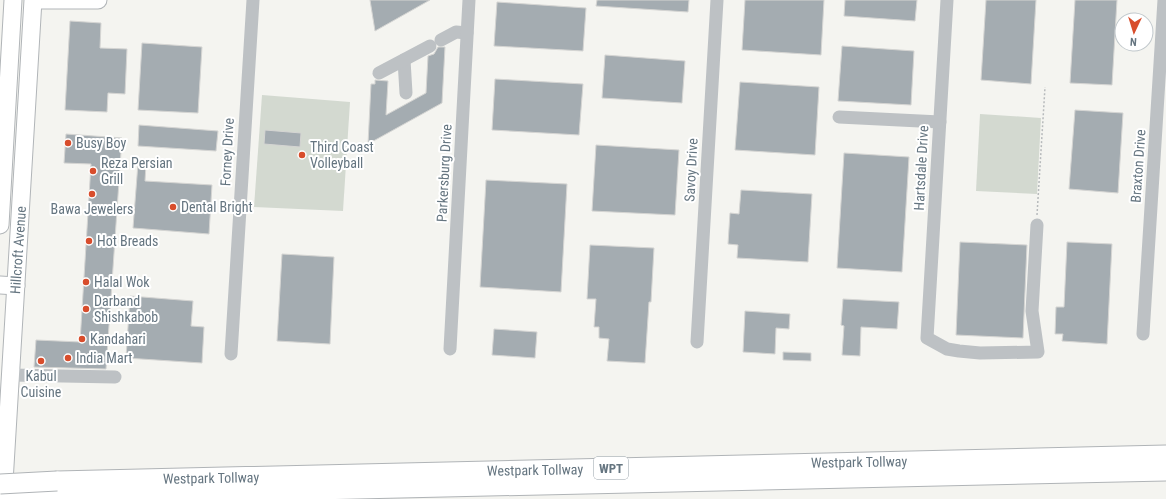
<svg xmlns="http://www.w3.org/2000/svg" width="1166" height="499" viewBox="0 0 1166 499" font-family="'Roboto Condensed',sans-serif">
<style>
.green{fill:#d3d9d0}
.building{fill:#a4acb1;stroke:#d5d5d3}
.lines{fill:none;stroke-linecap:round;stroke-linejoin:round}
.major-casing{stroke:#b1b5b8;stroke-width:19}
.highway-casing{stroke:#b0b4b7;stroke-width:21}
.path{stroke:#b7babc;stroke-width:1.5;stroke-dasharray:2 2;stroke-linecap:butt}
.minor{stroke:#bdc1c4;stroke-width:13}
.major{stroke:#fff;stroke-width:17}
.highway{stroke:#fff;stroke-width:19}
.highway-bridge-casing{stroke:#b0b4b7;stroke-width:21;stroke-linecap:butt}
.highway-bridge{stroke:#fff;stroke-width:19}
.poi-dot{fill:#d84d2c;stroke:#fff;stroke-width:1.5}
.labels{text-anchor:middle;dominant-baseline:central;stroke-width:4;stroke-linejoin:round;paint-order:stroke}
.shield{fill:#fff;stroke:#939ea6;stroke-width:1}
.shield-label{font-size:13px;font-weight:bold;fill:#657580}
.poi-label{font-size:14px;fill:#657580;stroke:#fff;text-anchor:start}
.street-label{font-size:14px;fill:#657580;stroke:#fff}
</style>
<rect width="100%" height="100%" fill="#f4f4f0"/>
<g class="green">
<path d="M262,95L350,102L343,211L254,207Z"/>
<path d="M980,114L1041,118L1037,194L976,191Z"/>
</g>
<g class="building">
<path d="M370,0H430L375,31Z"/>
<path d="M597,0H689L688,12L596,6Z"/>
<path d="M745,0H824L821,55L742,50Z"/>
<path d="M845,0H917L915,21L844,16Z"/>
<path d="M986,0H1036L1031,84L981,80Z"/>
<path d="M1075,0H1117L1112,85L1070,83Z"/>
<path d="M497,2L586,8L583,51L494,46Z"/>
<path d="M70,21L101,23L100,48L127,49L125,94L108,93L107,112L65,110Z"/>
<path d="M142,43L202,47L198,113L138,110Z"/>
<path d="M842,46L914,51L911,105L838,101Z"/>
<path d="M438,47H445L442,103L368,144L371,84H375V80L388,81L386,115L426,93L428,56L434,54Z"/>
<path d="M605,55L685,61L682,103L602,98Z"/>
<path d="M495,79L583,84L579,135L492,130Z"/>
<path d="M740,82L819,87L815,155L735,150Z"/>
<path d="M1075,110L1123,113L1118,193L1069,189Z"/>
<path d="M139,125L218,131L216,151L138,146Z"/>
<path d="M265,130L301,133L300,147L264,144Z"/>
<path d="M66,134L122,138L106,369L34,367L36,340L80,342L91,164L64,163Z"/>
<path d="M596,145L679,150L675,215L592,211Z"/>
<path d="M844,153L909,157L902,272L837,268Z"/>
<path d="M138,163L146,164L145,181L212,185L209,234L133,228Z"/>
<path d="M486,180L567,184L561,292L480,287Z"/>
<path d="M741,190L812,194L808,262L737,258L738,245L728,244L730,213L739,214Z"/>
<path d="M960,242L1027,245L1023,338L956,335Z"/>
<path d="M1067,242L1112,244L1107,344L1062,341L1063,334H1055L1056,307H1064Z"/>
<path d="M590,245L654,248L651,302H649L645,363L607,361L609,339L599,338V327H594L596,299H587Z"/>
<path d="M282,254L334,257L330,344L277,341Z"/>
<path d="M130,296L193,301L191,326L204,327L202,363L126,358Z"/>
<path d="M843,299L899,302L897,329L861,327L860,356L842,355L844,326L841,325Z"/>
<path d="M745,311L790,314L789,329L776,328L775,354L743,352Z"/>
<path d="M494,329L537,332L535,358L492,355Z"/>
<path d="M783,352L811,353V361L783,360Z"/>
</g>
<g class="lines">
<defs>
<g id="major">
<path d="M41,0H98"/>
<path d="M0,225L13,0"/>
<path d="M0,285L16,286"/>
<path d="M3,499L33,0"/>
</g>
<g id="highway">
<path d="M57,481L1166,455"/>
<path d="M14,499L88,495L1166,471"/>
</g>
</defs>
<use href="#major" class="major-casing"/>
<use href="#highway" class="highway-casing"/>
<path class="path" d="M1037,215L1045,87"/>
<g class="minor">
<path d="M947,0L927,338L947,349L959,351L980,353L1038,352L1032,311L1037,225"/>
<path d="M441,40L456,32L467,33"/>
<path d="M404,60L406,93"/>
<path d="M379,73L430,46"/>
<path d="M839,117L940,122"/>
<path d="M1143,334L1164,0"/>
<path d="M697,342L717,0"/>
<path d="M450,349L469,0"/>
<path d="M231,354L253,0"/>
<path d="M11,375L115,377"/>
</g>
<use href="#major" class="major"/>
<use href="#highway" class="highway"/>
<defs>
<path id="highway-bridge" d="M0,484L57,481"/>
</defs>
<use href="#highway-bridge" class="highway-bridge-casing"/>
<use href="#highway-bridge" class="highway-bridge"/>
</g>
<g class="poi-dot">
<circle cx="68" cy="143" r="4"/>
<circle cx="302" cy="155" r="4"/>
<circle cx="93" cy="171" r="4"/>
<circle cx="92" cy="194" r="4"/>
<circle cx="173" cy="207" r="4"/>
<circle cx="89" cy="241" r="4"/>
<circle cx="86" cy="282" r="4"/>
<circle cx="86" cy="309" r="4"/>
<circle cx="82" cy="339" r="4"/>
<circle cx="68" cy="358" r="4"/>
<circle cx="41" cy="361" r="4"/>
</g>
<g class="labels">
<rect class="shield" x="594" y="457" width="34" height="22" rx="3"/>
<g class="shield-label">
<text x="611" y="468">WPT</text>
</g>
<g class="poi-label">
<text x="76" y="143">Busy Boy</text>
<text x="310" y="147">Third Coast<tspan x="310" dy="16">Volleyball</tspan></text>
<text x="101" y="163">Reza Persian<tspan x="101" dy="16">Grill</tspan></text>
<text x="181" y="207">Dental Bright</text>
<text x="92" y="209" text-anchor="middle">Bawa Jewelers</text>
<text x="97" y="241">Hot Breads</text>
<text x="94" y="282">Halal Wok</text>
<text x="94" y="301">Darband<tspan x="94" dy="16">Shishkabob</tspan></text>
<text x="90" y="339">Kandahari</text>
<text x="76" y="358">India Mart</text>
<text x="41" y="376" text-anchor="middle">Kabul<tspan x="41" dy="16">Cuisine</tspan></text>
</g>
<g class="street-label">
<text transform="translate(227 152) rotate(-87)">Forney Drive</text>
<text transform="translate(1138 166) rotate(-86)">Braxton Drive</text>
<text transform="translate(921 168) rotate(-87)">Hartsdale Drive</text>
<text transform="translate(691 170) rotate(-87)">Savoy Drive</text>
<text transform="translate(444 173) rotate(-87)">Parkersburg Drive</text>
<text transform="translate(18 250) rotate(-86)">Hillcroft Avenue</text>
<text transform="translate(859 462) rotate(-1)">Westpark Tollway</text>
<text transform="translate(535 470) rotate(-1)">Westpark Tollway</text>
<text transform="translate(211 478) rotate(-1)">Westpark Tollway</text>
</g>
</g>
<g transform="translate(1134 32) rotate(184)"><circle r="19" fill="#ffffff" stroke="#c1c8cc"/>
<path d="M0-3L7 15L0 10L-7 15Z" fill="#d84d2c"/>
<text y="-6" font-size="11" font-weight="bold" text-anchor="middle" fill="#657580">N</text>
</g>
</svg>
